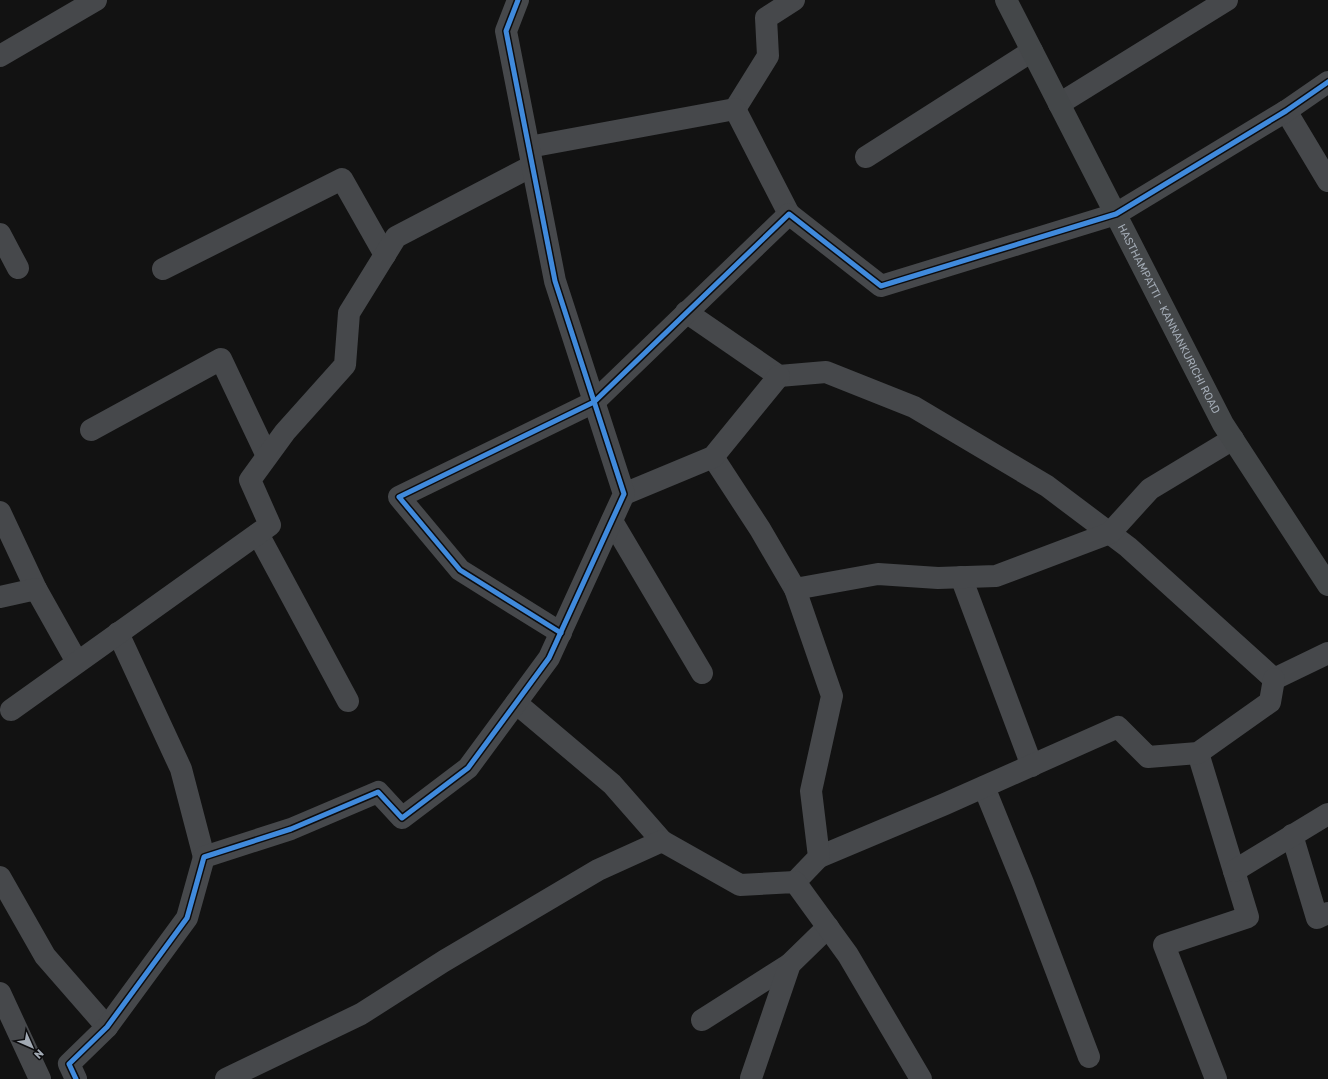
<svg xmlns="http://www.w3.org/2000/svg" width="1328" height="1079" viewBox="0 0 1328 1079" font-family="Rubik,sans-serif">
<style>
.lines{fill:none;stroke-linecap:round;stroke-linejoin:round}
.street{stroke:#46484b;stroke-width:22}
.secondary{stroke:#444749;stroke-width:22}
.cycleway-casing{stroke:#0c0c0e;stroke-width:8}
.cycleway{stroke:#408adc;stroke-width:5}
.labels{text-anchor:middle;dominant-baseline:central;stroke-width:3;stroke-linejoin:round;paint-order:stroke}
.street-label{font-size:11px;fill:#a2aab4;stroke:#0c0c0e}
</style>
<rect width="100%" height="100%" fill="#121212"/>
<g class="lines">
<g class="street">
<path d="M0,56L96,0"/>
<path d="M1059,104L1227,0"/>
<path d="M735,109L768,56L766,18L794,0"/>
<path d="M1286,111L1328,181"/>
<path d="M529,147L735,109L789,214"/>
<path d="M866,157L1032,51"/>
<path d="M0,234L18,268"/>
<path d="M163,269L342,179L385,255"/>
<path d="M686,312L779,376L826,372L914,407L1047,486L1128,547L1274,679L1328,653"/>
<path d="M91,430L221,359L267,456"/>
<path d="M713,457L760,529L795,589"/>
<path d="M624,494L713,457L779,376"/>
<path d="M0,512L36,589"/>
<path d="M612,521L702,673"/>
<path d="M258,534L348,701"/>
<path d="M961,577L1032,766"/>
<path d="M0,597L36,589L77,662"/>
<path d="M118,633L181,769L204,857"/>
<path d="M561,633L460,570L399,497L594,402L789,214L881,286L1116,214L1286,111L1328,82"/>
<path d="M516,703L612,784L662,841"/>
<path d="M11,710L270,525L250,480L285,432L345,365L349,313L396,237L532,166"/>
<path d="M1198,753L1248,917L1164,945L1216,1079"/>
<path d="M984,787L1023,883L1089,1057"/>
<path d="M1292,835L1317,918L1328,913"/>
<path d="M819,857L945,804L1118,727L1148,757L1198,753L1270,702L1274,679"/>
<path d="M1234,871L1328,814"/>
<path d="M0,877L45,956L107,1027"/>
<path d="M795,882L819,857L811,791L832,696L795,589L878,574L938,578L996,576L1110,533L1150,489L1233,439"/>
<path d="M0,993L40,1079"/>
<path d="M702,1020L790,964"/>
<path d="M751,1078L790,964L828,927"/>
<path d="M76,1079L69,1064L107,1027L187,918L204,857L291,829L378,792L402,818L468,768L549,658L624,494L555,281L506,31L518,0"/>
<path d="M226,1079L361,1014L444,961L598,870L662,841L740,885L795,882L848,955L921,1079"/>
</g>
<path class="secondary" id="s1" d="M1006,0L1223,424L1328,585"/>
<defs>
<g id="cycleway">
<path d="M561,633L460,570L399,497L594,402L789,214L881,286L1116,214L1286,111L1328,82"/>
<path d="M76,1079L69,1064L107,1027L187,918L204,857L291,829L378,792L402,818L468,768L549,658L624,494L555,281L506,31L518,0"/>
</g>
</defs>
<use href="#cycleway" class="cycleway-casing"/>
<use href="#cycleway" class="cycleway"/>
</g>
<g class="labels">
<g class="street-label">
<text stroke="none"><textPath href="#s1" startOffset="358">HASTHAMPATTI - KANNANKURICHI ROAD</textPath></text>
</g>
</g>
<g transform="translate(32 1047) rotate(135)" stroke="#0c0c0e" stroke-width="3" paint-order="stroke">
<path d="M0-3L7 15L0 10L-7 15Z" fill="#a2aab4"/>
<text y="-6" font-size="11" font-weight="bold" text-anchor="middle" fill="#a2aab4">N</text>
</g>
</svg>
